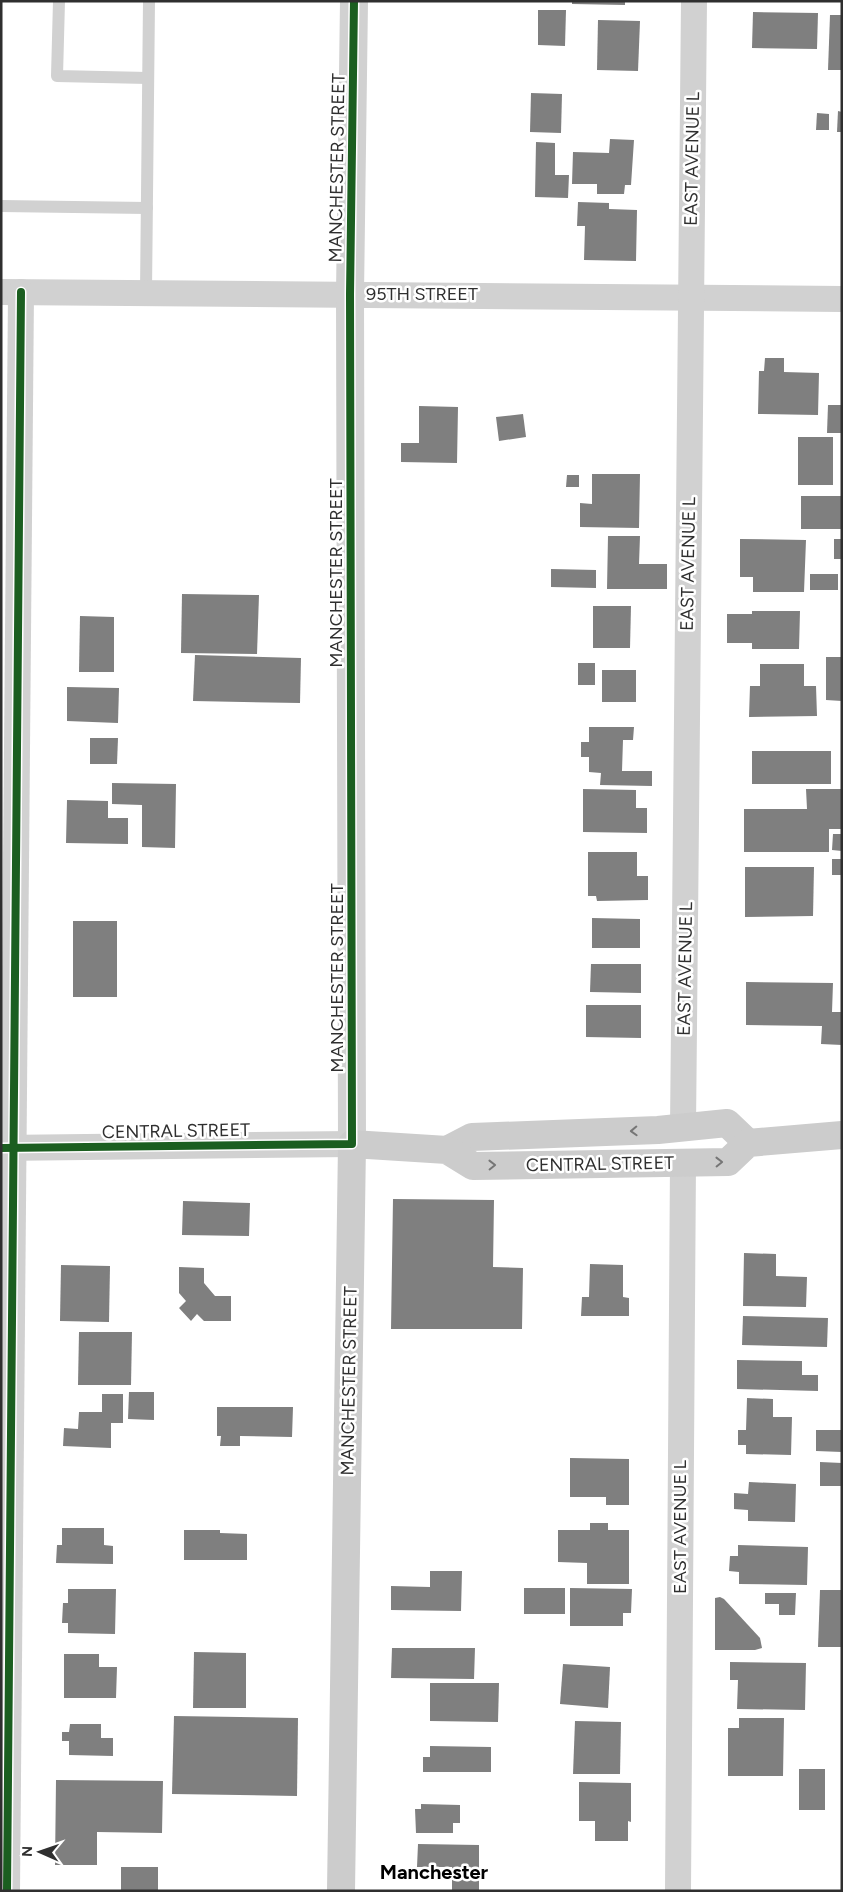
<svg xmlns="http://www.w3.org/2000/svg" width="843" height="1892" viewBox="0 0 843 1892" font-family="Figtree,sans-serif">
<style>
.building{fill:#7f7f7f}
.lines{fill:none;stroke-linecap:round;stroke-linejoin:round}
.service{stroke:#d1d1d1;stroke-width:12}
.minor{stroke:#d1d1d1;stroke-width:26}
.tertiary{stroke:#d1d1d1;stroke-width:28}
.secondary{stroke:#ccc;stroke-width:28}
.cycleway-casing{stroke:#fff;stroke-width:11}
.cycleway{stroke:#1b5e20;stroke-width:8}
.oneway{stroke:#767676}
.labels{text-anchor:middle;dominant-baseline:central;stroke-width:5;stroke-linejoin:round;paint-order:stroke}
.street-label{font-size:18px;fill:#2f2f2f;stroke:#fff}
.quarter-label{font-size:20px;font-weight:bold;fill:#000;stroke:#fff}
</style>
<rect width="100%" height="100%" fill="#fff"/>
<g class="building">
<path d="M572,1H625V5L572,4Z"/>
<path d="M538,10H566L565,46L538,45Z"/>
<path d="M753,12L818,13L817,49L752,48Z"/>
<path d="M830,15H842V70H828Z"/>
<path d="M598,20L640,21L638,71L597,70Z"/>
<path d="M531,93L562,94L561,133L530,132Z"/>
<path d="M838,111L842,112V132H837Z"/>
<path d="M817,113L829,114V130H816Z"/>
<path d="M610,139L634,140L631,185H625L624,194H597V184H572L573,152L609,153Z"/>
<path d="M536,142L555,143V175H569L568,198L535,197Z"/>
<path d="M578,202L609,203V209L637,210L636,261L584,260L585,226H577Z"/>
<path d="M765,358H784V372L819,373L818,415L758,414L759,371H764Z"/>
<path d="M828,405H842V433H827Z"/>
<path d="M419,406L458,407L457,463L401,462V443H419Z"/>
<path d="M523,414L526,437L499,441L496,417Z"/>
<rect x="798" y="437" width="35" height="48"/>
<path d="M592,474H640L639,528L580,527V503L592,504Z"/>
<path d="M567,475H579V487H566Z"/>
<rect x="801" y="496" width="41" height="33"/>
<path d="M608,536H640L639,564H667V589H607Z"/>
<path d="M740,539L806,540L804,592H753V577H740Z"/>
<rect x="834" y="539" width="8" height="20"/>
<path d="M551,569L596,570V588L551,587Z"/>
<rect x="810" y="574" width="28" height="16"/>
<path d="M182,594L259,595L257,654L181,653Z"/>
<path d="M593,606H631L630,648H593Z"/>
<path d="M752,611H800L799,649H752V643H727V614H752Z"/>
<path d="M80,616L114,617V672H79Z"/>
<path d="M195,655L301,658L300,703L193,701Z"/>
<path d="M826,657H842V701L826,700Z"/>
<rect x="578" y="663" width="17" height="22"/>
<path d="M760,664H804V686H816L817,716L749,717L750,686H760Z"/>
<rect x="602" y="670" width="34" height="32"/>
<path d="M67,687L119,688L118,723L67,721Z"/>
<path d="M589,727H634L633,740H623L622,771H652V786L600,785L601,773L589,772V757H581V742H589Z"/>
<path d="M90,738H118L117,764H90Z"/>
<rect x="752" y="751" width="79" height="33"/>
<path d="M112,783L176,784L175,848L142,847V805L112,804Z"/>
<path d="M583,789L636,790V808H647V833L583,832Z"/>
<path d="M806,789H842V829H829V852H744V809H807Z"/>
<path d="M67,800L108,801V818H128V844L66,843Z"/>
<path d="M833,834H842V851L832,850Z"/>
<path d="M588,852H637V876H648V900L597,901L596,896H588Z"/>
<rect x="832" y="859" width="10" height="16"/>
<path d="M745,867H814L813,916L745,917Z"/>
<path d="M592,918L640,919V948H592Z"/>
<rect x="73" y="921" width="44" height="76"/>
<path d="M591,964H641V993L590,992Z"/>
<path d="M746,982L833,983L832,1012H842V1045L821,1044L822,1026L746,1025Z"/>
<path d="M586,1005H641V1038L586,1037Z"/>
<path d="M393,1199L494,1200L493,1267L523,1268L522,1329H391Z"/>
<path d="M183,1201L250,1203L249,1236L182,1235Z"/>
<path d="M744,1253L776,1254V1276L807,1277L806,1307L743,1306Z"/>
<path d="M590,1264L623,1265V1297L629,1298V1316H581L582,1297H589Z"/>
<path d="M61,1265L110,1266L109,1322L60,1321Z"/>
<path d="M179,1267L204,1268V1283L215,1296H231V1321H204L197,1314L191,1321L179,1308L186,1301L179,1293Z"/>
<path d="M743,1316L828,1318L827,1347L742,1345Z"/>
<path d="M79,1332H132L131,1385H78Z"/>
<path d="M737,1360L802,1361V1375H818V1391L737,1389Z"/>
<path d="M129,1392H154V1420L128,1419Z"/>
<path d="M102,1394H123V1423H111V1448L63,1446L64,1428L78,1429L79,1412H102Z"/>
<path d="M747,1398L773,1399V1417H792L791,1455L746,1454V1445H738V1430H746Z"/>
<path d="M217,1407H293L292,1437L240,1436V1446H220L221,1436H217Z"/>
<path d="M816,1430H842V1452L816,1451Z"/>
<path d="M570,1458L629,1459V1505H606V1497H570Z"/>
<path d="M820,1462L842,1463V1486H820Z"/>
<path d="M749,1482L796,1484L795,1522L748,1521V1510L734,1509V1493L748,1494Z"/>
<path d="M590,1523H608V1530H629V1584H587V1563L558,1562V1530H590Z"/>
<path d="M62,1528H104V1545L113,1546V1564L56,1563L57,1545H62Z"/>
<path d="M184,1530H220V1533L247,1534V1560H184Z"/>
<path d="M738,1545L808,1547L807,1585L739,1584V1572L729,1571L730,1556H738Z"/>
<path d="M430,1571H462L461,1611L391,1610V1586L430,1587Z"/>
<rect x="524" y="1588" width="41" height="26"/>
<path d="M570,1588L632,1589L631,1613H623V1626H570Z"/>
<path d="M68,1589H116L115,1634L68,1633V1623H62L63,1603H68Z"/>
<path d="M820,1590H842V1647H818Z"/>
<path d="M765,1593H796L795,1615H779V1604H765Z"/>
<path d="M720,1597L724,1599L760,1638L762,1648L755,1650H715V1598Z"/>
<path d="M392,1648H475L474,1679L391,1678Z"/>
<path d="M194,1652L246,1653V1708H193Z"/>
<path d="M64,1654H99V1667H117L116,1698H64Z"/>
<path d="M730,1662L806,1663L805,1710L737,1709L738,1680H730Z"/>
<path d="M563,1664L610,1667L608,1708L560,1704Z"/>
<path d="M430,1683H499L498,1722L430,1721Z"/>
<path d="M174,1716L298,1718L297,1796L172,1794Z"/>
<path d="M739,1718H784L783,1776H728V1728H739Z"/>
<path d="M575,1721L621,1722L620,1774H573Z"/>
<path d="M70,1724H101V1738H113V1756L69,1755V1741H62V1732H69Z"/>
<path d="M430,1746L491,1747V1772H423V1757H430Z"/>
<rect x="799" y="1769" width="26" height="41"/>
<path d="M56,1780L163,1781L162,1833L97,1832V1865H55Z"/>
<path d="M579,1782L631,1783V1822L628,1821V1841H595V1821H579Z"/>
<path d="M421,1804L460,1805V1823H453V1833H416L415,1809H421Z"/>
<path d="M418,1844L479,1845V1891H452V1867H417Z"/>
<rect x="121" y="1867" width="37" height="24"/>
</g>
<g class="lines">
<g class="service">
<path d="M59,1L57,76L148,78"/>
<path d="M1,206L147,208"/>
<path d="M146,292L149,1"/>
</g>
<g class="minor">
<path d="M1,292L842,299"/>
<path d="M683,1128L694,1"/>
<path d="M1,1148L352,1144"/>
<path d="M7,1891L21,292"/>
<path d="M678,1891L683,1162"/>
</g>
<path class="tertiary" d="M352,1144L350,294L354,1"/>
<g class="secondary">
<path d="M447,1150L472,1137L658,1130L727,1123L748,1143"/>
<path d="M341,1891L352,1144L447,1150L473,1166L728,1162L748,1143L842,1135"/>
</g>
<defs>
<g id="cycleway">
<path d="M1,1148L352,1144L350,294L354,1"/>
<path d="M7,1891L21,292"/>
</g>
</defs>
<use href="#cycleway" class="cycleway-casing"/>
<use href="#cycleway" class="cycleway"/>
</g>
<defs><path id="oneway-chevron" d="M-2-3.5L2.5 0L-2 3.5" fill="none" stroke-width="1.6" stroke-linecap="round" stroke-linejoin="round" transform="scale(1.25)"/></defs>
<g class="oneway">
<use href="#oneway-chevron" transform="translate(634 1131) rotate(178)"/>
<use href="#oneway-chevron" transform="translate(719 1162) rotate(-1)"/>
<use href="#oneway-chevron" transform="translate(492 1165) rotate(-1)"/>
</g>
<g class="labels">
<g class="street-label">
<text transform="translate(692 159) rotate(-89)">EAST AVENUE L</text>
<text transform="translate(337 168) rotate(-89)">MANCHESTER STREET</text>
<text x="422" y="294">95TH STREET</text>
<text transform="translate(688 564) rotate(-89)">EAST AVENUE L</text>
<text transform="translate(336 573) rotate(-90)">MANCHESTER STREET</text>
<text transform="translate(685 969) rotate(-89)">EAST AVENUE L</text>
<text transform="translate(337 978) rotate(-90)">MANCHESTER STREET</text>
<text transform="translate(176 1131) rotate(-1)">CENTRAL STREET</text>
<text transform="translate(600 1164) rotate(-1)">CENTRAL STREET</text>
<text transform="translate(349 1381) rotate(-89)">MANCHESTER STREET</text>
<text transform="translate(680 1527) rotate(-90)">EAST AVENUE L</text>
</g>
<g class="quarter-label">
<text x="434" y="1872">Manchester</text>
</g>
</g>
<rect width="843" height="1892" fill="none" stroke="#2f2f2f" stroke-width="5"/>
<g transform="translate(40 1852) rotate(272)" stroke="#ffffff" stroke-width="4" paint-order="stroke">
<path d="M0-4L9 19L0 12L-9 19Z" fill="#2f2f2f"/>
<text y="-8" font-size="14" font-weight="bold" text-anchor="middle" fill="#2f2f2f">N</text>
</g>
</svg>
